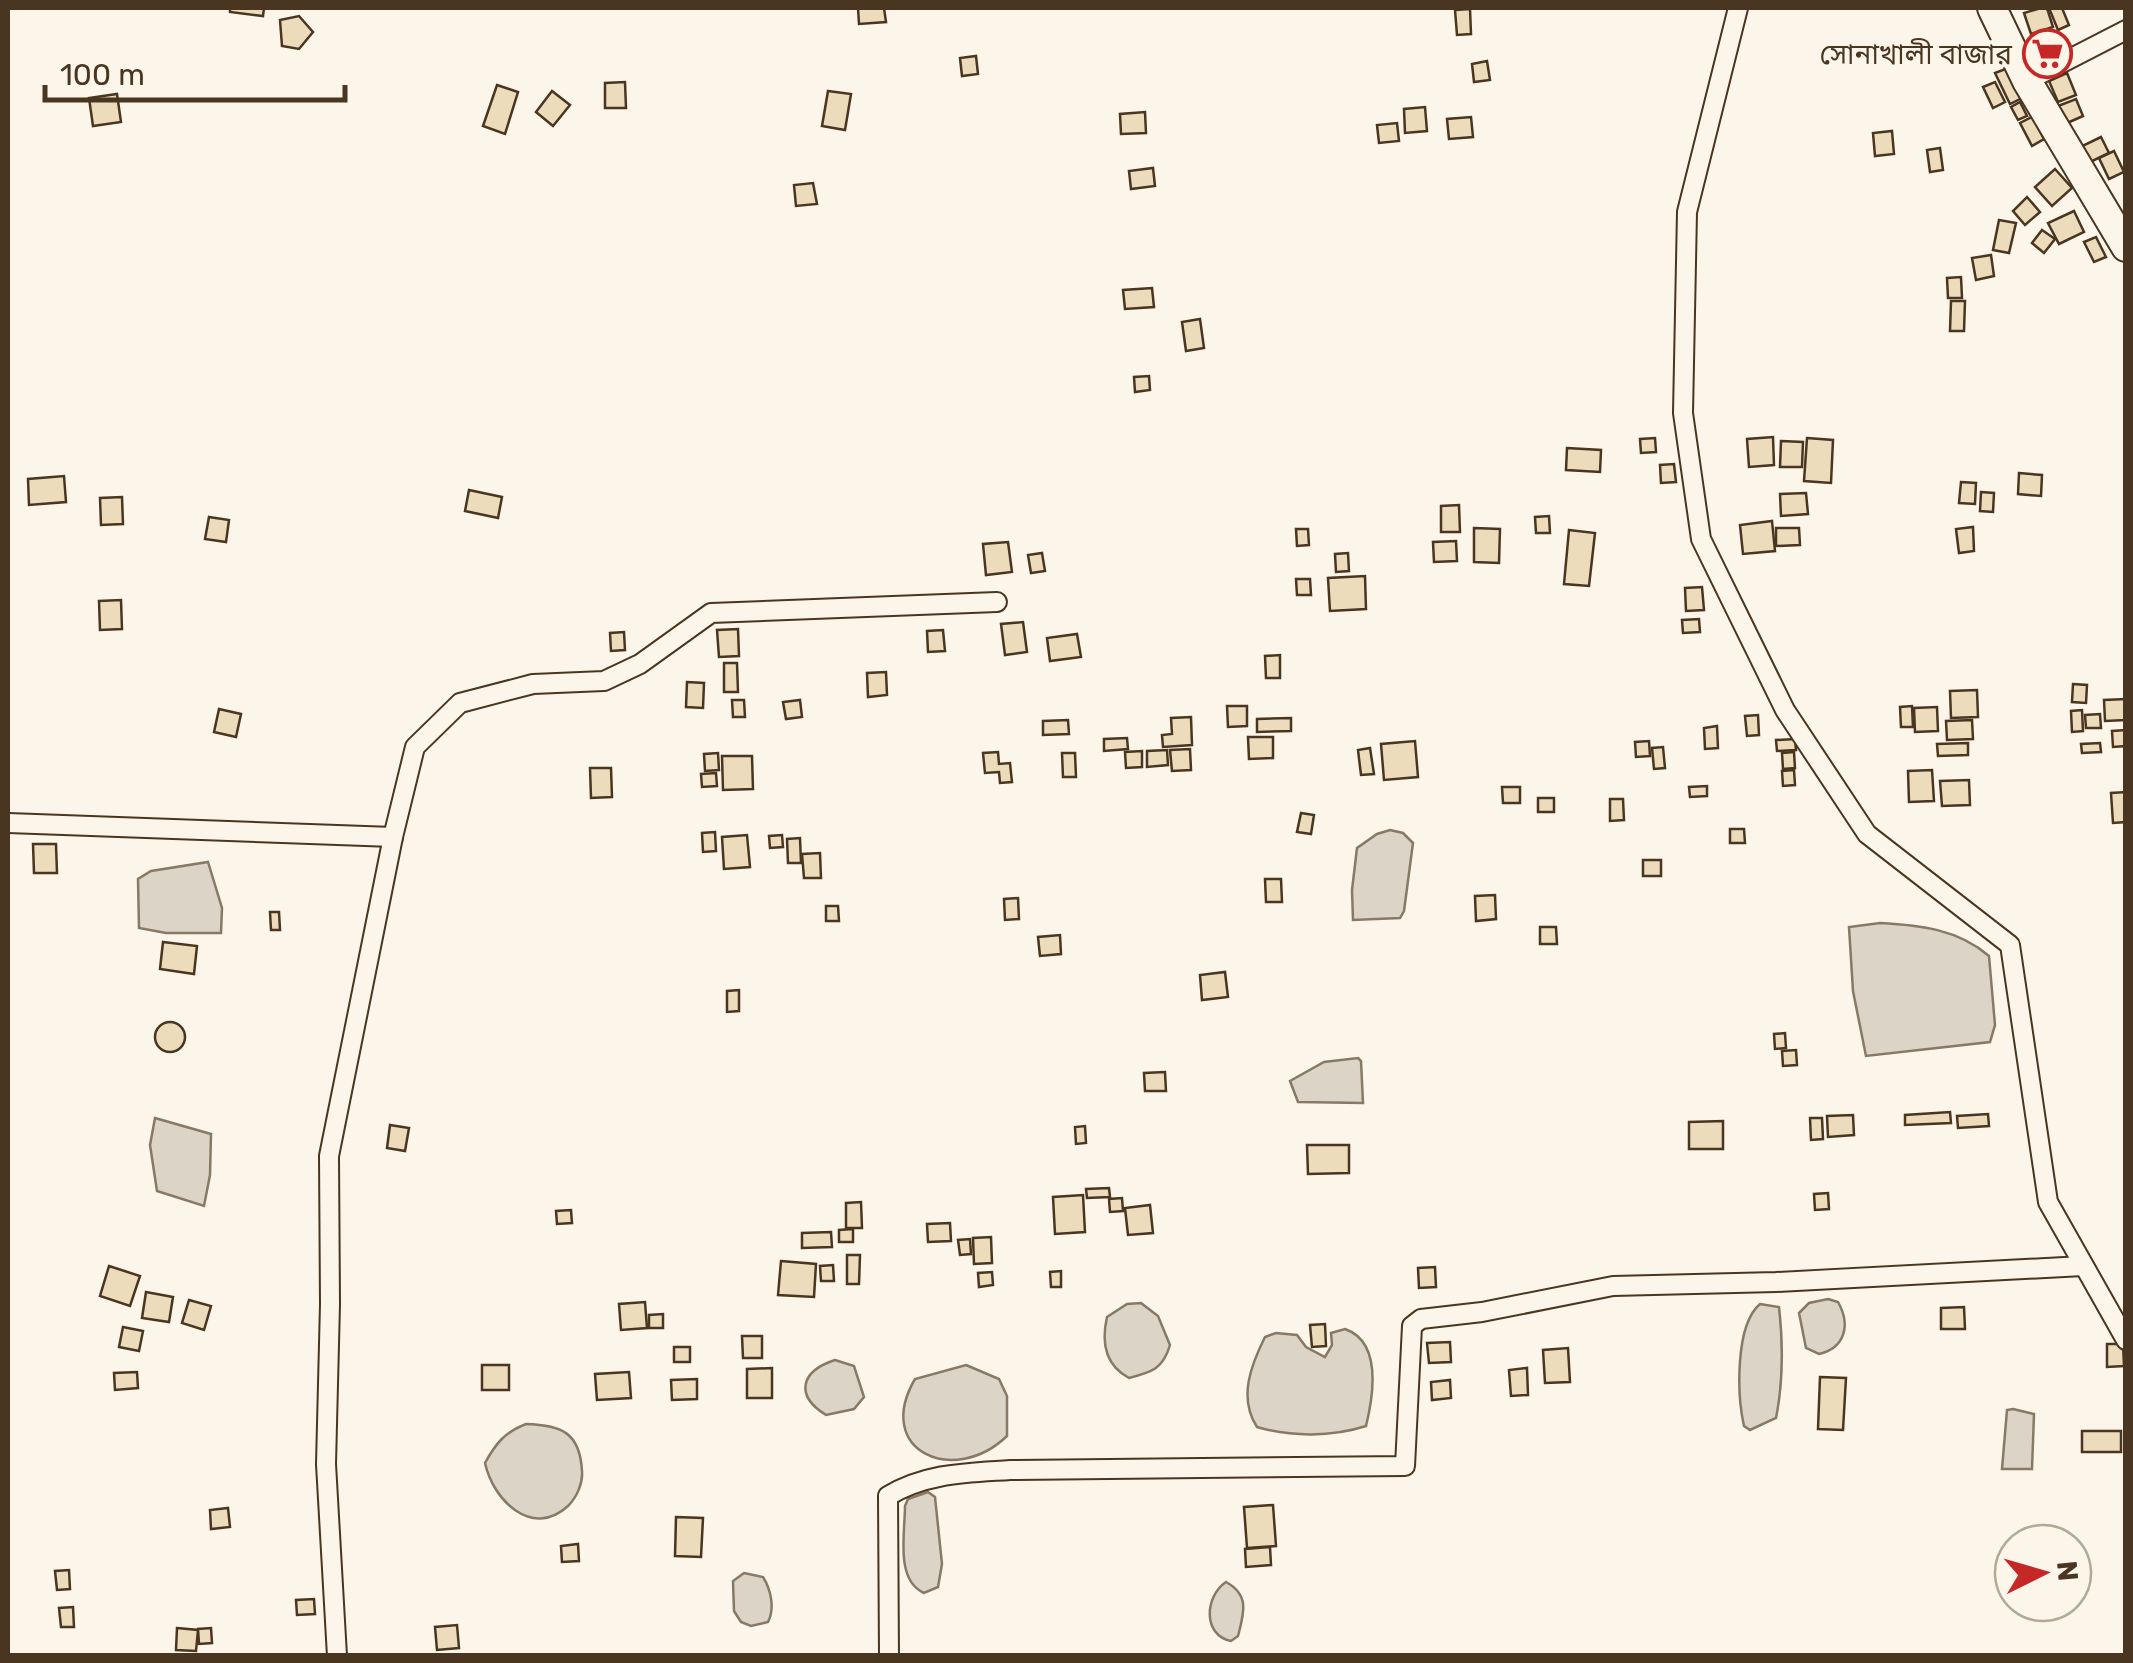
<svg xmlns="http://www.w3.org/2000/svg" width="2133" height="1663" viewBox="0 0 2133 1663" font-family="Rubik,'Noto Sans Bengali',sans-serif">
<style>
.water{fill:#dcd4c6;stroke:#887966;stroke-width:2.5}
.building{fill:#ecdcbc;stroke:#4a3520;stroke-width:2.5}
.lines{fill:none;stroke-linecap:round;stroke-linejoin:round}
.minor-casing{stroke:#4a3520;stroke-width:22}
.primary-casing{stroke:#4a3520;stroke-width:32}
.minor{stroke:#fbf6e9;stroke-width:18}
.primary{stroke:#fbf6e9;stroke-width:28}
.labels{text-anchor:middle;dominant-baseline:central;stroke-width:8;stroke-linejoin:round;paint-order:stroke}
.poi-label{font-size:28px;fill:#4a3520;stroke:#fbf6e9;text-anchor:end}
</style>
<rect width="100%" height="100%" fill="#fbf6e9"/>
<g class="water">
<path d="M1390,830L1403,833L1413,843L1404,911L1400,918L1353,920L1352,890L1357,848L1377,834Z"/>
<path d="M208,862L222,908L221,933H166L139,928L138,879L151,871Z"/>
<path d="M1880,923C1919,925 1958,929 1989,956L1995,1025L1990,1042L1866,1056L1853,991L1849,927Z"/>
<path d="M1358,1058L1361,1061L1363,1103L1298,1102L1290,1081L1324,1062Z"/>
<path d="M155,1118L211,1134L210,1175L204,1206L157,1191L150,1145Z"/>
<path d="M1828,1299L1838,1302C1851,1325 1845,1348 1819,1354L1806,1348L1799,1313L1809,1303Z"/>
<path d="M1141,1303L1158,1316L1170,1345C1163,1369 1152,1372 1129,1378C1105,1365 1101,1343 1107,1317L1127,1304Z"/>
<path d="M1760,1304L1779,1307C1783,1343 1783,1383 1776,1418L1750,1430L1744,1426C1737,1395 1735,1325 1760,1304Z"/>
<path d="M1345,1329C1382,1342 1374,1393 1366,1426C1332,1437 1291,1437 1257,1427C1238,1398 1251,1365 1265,1337L1276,1333L1297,1335L1306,1347L1325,1357L1332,1345L1331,1333Z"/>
<path d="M835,1360L854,1366L864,1397L854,1409L826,1415C794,1395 801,1371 835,1360Z"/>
<path d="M966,1365L999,1379L1007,1396V1436C954,1487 873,1451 915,1379Z"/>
<path d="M2013,1409L2034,1414L2032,1469H2002L2007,1410Z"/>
<path d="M526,1424C562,1425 580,1433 582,1471C583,1483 577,1497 568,1506C532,1539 493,1500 485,1463C496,1443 505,1432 526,1424Z"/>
<path d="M928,1492L935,1497L942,1564L938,1587L924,1593C895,1580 905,1533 905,1506L908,1499Z"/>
<path d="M744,1573L763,1577C771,1590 775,1608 768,1622L751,1626L741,1622L734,1611L733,1581Z"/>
<path d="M1226,1582C1250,1595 1244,1613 1238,1636L1231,1641C1202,1635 1205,1596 1226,1582Z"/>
</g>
<g class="building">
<path d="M230,8H264L263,16L230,12Z"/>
<path d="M858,8H884L886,22L859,24Z"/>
<path d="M2041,8H2047L2053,27L2031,34L2024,13Z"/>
<path d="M2049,8H2062L2069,25L2058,30Z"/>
<path d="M1470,9L1471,34L1457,35L1455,10Z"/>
<path d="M299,16L313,32L299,49L282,46L280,20Z"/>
<path d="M2045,44L2054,64L2038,71L2030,50Z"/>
<path d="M976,56L978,74L962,76L960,58Z"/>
<path d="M1487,61L1490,80L1474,82L1472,64Z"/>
<path d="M2008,68L2022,98L2010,104L1995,73Z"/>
<path d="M2067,73L2076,95L2058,102L2049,81Z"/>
<path d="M625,82L626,108H605V83Z"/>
<path d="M1995,82L2005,102L1993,108L1983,87Z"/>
<path d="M497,85L518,92L505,134L483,126Z"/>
<path d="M552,91L570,105L553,126L536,112Z"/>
<path d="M828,91L851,94L845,130L822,126Z"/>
<path d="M117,94L121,122L93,126L89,98Z"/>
<path d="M2076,99L2083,116L2065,124L2058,106Z"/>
<path d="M2020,102L2027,116L2018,120L2011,107Z"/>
<path d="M1425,107L1427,131L1405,133L1404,109Z"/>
<path d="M1145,112L1146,133L1121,134L1120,114Z"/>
<path d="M1471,117L1473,137L1449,139L1447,119Z"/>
<path d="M2032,117L2044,139L2032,146L2020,123Z"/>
<path d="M1397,123L1399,141L1379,143L1377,125Z"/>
<path d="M1892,131L1894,154L1875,156L1873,133Z"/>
<path d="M2101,137L2109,153L2084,165L2076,149Z"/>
<path d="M1940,148L1943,170L1930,172L1927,150Z"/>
<path d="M2114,151L2124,172L2109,179L2099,158Z"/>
<path d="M1153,168L1155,186L1131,189L1129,171Z"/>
<path d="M2055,169L2072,188L2052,206L2035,187Z"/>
<path d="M813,183L817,204L796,206L794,185Z"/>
<path d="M2027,197L2040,212L2025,225L2013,211Z"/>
<path d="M2074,211L2084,232L2059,244L2048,223Z"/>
<path d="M1999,220L2016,223L2009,253L1993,250Z"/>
<path d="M2042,230L2055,239L2044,253L2032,243Z"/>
<path d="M2096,237L2106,257L2094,262L2084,242Z"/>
<path d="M1991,255L1994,276L1976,280L1972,258Z"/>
<path d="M1961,277L1962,298H1948L1947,278Z"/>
<path d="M1152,288L1154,307L1125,309L1123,290Z"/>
<path d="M1951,301H1965L1964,331H1950Z"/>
<path d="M1200,319L1204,348L1186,351L1182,322Z"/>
<path d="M1149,376L1150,390L1135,392L1134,377Z"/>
<path d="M1773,437L1774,465L1749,467L1747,439Z"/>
<path d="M1655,438L1656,452L1641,453L1640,439Z"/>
<path d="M1807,438L1833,440L1831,483L1804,481Z"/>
<path d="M1781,441L1803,442L1802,467H1780Z"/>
<path d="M1567,448L1601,450L1600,472L1566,470Z"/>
<path d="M1674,464L1676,482L1661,483L1660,465Z"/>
<path d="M2019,473L2042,475L2041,496L2018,494Z"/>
<path d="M64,476L66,502L29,505L28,479Z"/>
<path d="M1961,482L1976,483L1975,504L1959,503Z"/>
<path d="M469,490L502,497L498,518L465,511Z"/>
<path d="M1981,492L1994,493L1993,512L1980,511Z"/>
<path d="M1806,493L1808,514L1781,516L1780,494Z"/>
<path d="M122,497L123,524L101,525L100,498Z"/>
<path d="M1459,505L1460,532H1441V506Z"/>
<path d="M1549,516L1550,533H1536L1535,517Z"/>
<path d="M209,517L229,520L226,542L205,539Z"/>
<path d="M1772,521L1775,551L1743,554L1740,525Z"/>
<path d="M1973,527L1974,551L1959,553L1956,529Z"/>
<path d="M1474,528L1500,529L1499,563L1474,562Z"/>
<path d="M1776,528H1799L1800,545L1776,546Z"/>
<path d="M1296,529H1308L1309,545L1297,546Z"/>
<path d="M1569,530L1595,533L1589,586L1564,584Z"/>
<path d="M1456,541L1457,561L1434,562L1433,542Z"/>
<path d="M1008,542L1012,572L986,575L983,544Z"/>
<path d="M1042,553L1045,571L1031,573L1028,555Z"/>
<path d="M1348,553L1349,571L1336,572L1335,554Z"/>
<path d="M1365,576L1366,609L1330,611L1328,578Z"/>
<path d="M1296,579H1310L1311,595H1297Z"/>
<path d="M1702,587L1704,610L1686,611L1685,588Z"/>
<path d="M121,600L122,629L100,630L99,601Z"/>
<path d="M1699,619L1700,632L1683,633L1682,620Z"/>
<path d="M1023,622L1027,652L1005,655L1001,624Z"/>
<path d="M738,629L739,656L719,657L717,630Z"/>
<path d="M943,630L945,651L928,652L927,631Z"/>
<path d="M624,632L625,650L611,651L610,633Z"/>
<path d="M1077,634L1081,657L1050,661L1047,638Z"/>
<path d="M1280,655V678H1266L1265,656Z"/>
<path d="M724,663H737L738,692H724Z"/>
<path d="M886,672L887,695L868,697L867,673Z"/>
<path d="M687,682L704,683L703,708L686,707Z"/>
<path d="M2073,684L2087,685L2086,703L2072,702Z"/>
<path d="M1977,690L1978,717L1951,718L1950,691Z"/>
<path d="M2126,699V720L2105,721L2104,700Z"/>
<path d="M732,700H744L745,717H733Z"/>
<path d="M800,700L802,717L786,719L783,702Z"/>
<path d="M1227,706H1247V726L1228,727Z"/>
<path d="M1912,706L1913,727H1901L1900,707Z"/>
<path d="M1937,707L1938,731L1915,732L1914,708Z"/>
<path d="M219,709L241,714L236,737L214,732Z"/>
<path d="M2082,710L2083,731L2072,732L2071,711Z"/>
<path d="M2100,714L2101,728H2086L2085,715Z"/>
<path d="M1758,715L1759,735L1747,736L1745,716Z"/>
<path d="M1191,717L1192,745L1163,747L1162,735L1172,734L1171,718Z"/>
<path d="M1291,718V731L1257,732V719Z"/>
<path d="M1068,720L1069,734L1043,735V721Z"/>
<path d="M1972,720L1973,739L1947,740L1946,721Z"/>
<path d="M1717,726L1718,748L1705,749L1704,728Z"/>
<path d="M2126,730V746L2113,747L2112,731Z"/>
<path d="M1248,737H1273V758L1249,759Z"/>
<path d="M1127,738L1128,749L1104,751V739Z"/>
<path d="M1795,739L1796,750L1777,751L1776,740Z"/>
<path d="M1415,741L1418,777L1384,780L1381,744Z"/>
<path d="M1649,741L1650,756L1636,757L1635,742Z"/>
<path d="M1968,743V755L1938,756L1937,744Z"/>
<path d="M2100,743L2101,752L2082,753L2081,744Z"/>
<path d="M1663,747L1665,768L1654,769L1652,748Z"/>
<path d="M1370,748L1374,774L1361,775L1358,750Z"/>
<path d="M1190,749L1191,770L1172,771L1170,750Z"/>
<path d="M1167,750L1168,765L1147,767V751Z"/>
<path d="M1142,751V767L1126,768L1125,752Z"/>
<path d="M998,752L999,764L1010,763L1012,782L1000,783L999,772L985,773L983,753Z"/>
<path d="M1794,752L1795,768L1783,769L1782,753Z"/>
<path d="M718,753L719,770L705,771L704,754Z"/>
<path d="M1062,753H1075L1076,777H1063Z"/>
<path d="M722,756H752L753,789L723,790Z"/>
<path d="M590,768H611L612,797L591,798Z"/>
<path d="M1794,770L1795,785L1783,786L1782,771Z"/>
<path d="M1932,770L1934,801L1909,802L1908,771Z"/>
<path d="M716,773L717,786L702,787L701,774Z"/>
<path d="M1969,780L1970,805L1942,806L1940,781Z"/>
<path d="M1707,786V796L1690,797L1689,787Z"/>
<path d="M1502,787H1520V803H1503Z"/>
<path d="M2126,792V822L2113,823L2111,793Z"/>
<rect x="1538" y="798" width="16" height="14"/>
<path d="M1610,799H1623L1624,820L1610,821Z"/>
<path d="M1301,813L1314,815L1311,834L1297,832Z"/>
<path d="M1730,829H1744L1745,843H1730Z"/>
<path d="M715,832L716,851L703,852L702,833Z"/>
<path d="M747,835L750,867L724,869L722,837Z"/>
<path d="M782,835L783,847L770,848L769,836Z"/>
<path d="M800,838L801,863H788L787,839Z"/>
<path d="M33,844H56L57,873H34Z"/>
<path d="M820,853L821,878H804L802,854Z"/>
<rect x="1643" y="860" width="18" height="16"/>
<path d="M1265,879H1281L1282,902H1266Z"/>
<path d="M1495,895L1496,919L1476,921L1475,896Z"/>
<path d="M1018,898L1019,919L1005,920L1004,899Z"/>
<path d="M826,906H838L839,921H826Z"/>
<path d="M270,912H279L280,930H271Z"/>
<path d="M1540,927H1556L1557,944H1540Z"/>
<path d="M1060,935L1061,954L1040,956L1038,937Z"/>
<path d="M163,942L197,946L194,974L160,969Z"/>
<path d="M1225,972L1228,997L1202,1000L1200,975Z"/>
<path d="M739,990V1011L727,1012V991Z"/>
<circle cx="170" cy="1037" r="15"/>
<path d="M1785,1033L1786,1048L1775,1049L1774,1034Z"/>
<path d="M1796,1050L1797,1065L1783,1066L1782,1051Z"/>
<path d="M1165,1072L1166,1091H1145L1144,1073Z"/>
<path d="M1950,1112L1951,1123L1905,1125V1115Z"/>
<path d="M1988,1114L1989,1126L1958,1128L1957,1116Z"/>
<path d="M1853,1115L1854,1135L1828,1137L1827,1116Z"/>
<path d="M1810,1118H1822L1823,1139L1811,1140Z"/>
<path d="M1723,1121V1149H1689V1122Z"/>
<path d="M390,1125L409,1128L405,1151L387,1148Z"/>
<path d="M1085,1126L1086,1143L1076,1144L1075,1127Z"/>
<path d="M1307,1145H1349V1173L1308,1174Z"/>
<path d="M1109,1188L1110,1197L1087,1198L1086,1189Z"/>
<path d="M1828,1193L1829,1209L1815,1210L1814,1194Z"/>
<path d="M1083,1195L1085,1232L1055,1234L1053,1197Z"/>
<path d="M1122,1198L1123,1211L1110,1212L1109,1199Z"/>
<path d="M861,1202L862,1228H846V1203Z"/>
<path d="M1150,1205L1153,1233L1128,1235L1125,1208Z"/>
<path d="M571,1210L572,1223L557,1224L556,1211Z"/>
<path d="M950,1223L951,1241L928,1242L927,1224Z"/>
<path d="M853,1229V1242H839V1230Z"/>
<path d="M831,1232L832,1247L802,1248V1233Z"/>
<path d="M991,1237L992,1263L974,1264L973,1238Z"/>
<path d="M970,1239L971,1254L960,1255L958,1240Z"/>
<path d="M847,1255H860L859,1284H847Z"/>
<path d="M781,1261L816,1264L814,1297L778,1295Z"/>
<path d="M833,1265L834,1281H821L820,1266Z"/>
<path d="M109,1266L140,1276L130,1306L100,1296Z"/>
<path d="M1435,1267L1436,1287L1419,1288L1418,1268Z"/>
<path d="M1061,1271V1287H1051L1050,1272Z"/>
<path d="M992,1272L993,1285L979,1287L978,1273Z"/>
<path d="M146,1292L173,1297L169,1322L142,1318Z"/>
<path d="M189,1300L211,1306L204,1330L182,1323Z"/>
<path d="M645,1302L647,1328L621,1330L619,1304Z"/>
<path d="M1964,1307L1965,1329H1941V1308Z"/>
<path d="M663,1314V1328H649V1315Z"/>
<path d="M1325,1324L1326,1346L1312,1347L1310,1325Z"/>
<path d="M123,1327L143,1331L139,1351L119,1347Z"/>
<path d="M742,1336H762V1358H743Z"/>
<path d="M1450,1342L1451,1362L1429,1363L1427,1343Z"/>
<path d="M2107,1344H2123L2124,1366L2107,1367Z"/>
<rect x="674" y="1347" width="16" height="15"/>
<path d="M1568,1348L1570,1382L1545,1383L1543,1350Z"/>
<rect x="482" y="1365" width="27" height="25"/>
<path d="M772,1368V1398H747V1369Z"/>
<path d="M1527,1368L1528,1395L1511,1396L1509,1370Z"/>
<path d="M137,1372L138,1388L115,1390L114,1373Z"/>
<path d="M629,1372L631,1398L597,1400L595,1374Z"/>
<path d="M1820,1377L1846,1378L1843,1430L1818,1429Z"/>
<path d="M697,1379V1399L672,1400L671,1380Z"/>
<path d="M1450,1380L1451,1398L1432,1400L1431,1382Z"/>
<rect x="2082" y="1431" width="39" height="21"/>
<path d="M1273,1505L1276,1546L1247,1548L1244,1507Z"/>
<path d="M228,1508L230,1527L211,1529L210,1510Z"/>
<path d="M676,1517L703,1518L701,1557L675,1556Z"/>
<path d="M578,1544L579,1561L562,1562L561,1546Z"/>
<path d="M1270,1547L1271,1565L1246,1567L1245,1549Z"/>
<path d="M69,1570L70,1589L57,1590L55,1571Z"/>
<path d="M314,1599L315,1614L297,1615L296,1600Z"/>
<path d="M73,1607L74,1627H61L59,1608Z"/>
<path d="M457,1625L459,1648L437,1650L435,1627Z"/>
<path d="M177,1628L198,1630L196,1651L176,1650Z"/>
<path d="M211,1628L212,1643L199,1644L198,1629Z"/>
</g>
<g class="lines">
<defs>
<g id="minor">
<path d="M1738,8L1687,212L1683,413L1701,539L1785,710L1867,834L2010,945L2048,1202L2126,1340"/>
<path d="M2027,81L2126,30"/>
<path d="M8,823L393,837"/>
<path d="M337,1656L326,1464L330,1304L329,1156L393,837L415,747L460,703L533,684L604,681L640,664L711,613L997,602"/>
<path d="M889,1656L888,1496C926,1473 966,1473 1010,1470L1405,1466L1412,1326L1421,1319L1482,1312L1613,1286L1776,1282L2083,1266"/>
</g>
<path id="primary" d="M1992,8L2027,81L2126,247"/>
</defs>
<use href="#minor" class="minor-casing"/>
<use href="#primary" class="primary-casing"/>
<use href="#minor" class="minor"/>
<use href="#primary" class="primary"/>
</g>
<defs>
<symbol id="supermarket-ring" viewBox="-11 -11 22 22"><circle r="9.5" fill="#fbf6e9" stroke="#c62828" stroke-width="1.5"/><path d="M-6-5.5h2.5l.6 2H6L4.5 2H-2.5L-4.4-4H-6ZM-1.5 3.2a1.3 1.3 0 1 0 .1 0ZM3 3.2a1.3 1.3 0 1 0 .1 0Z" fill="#c62828"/></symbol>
</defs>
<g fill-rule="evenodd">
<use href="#supermarket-ring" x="2020" y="26" width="55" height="55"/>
</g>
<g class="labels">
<g class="poi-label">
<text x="2012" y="54">সোনাখালী বাজার</text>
</g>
</g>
<rect width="2133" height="1663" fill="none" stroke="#4a3520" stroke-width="20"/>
<g transform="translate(2043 1573) rotate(85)"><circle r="48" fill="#fbf6e9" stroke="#b4a999" stroke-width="2.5"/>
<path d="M0-8L18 38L0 25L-18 38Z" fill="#c62828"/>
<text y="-15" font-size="28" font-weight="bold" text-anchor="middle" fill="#4a3520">N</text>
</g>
<path d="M45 85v15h300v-15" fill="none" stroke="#4a3520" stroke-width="5"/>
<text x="60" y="85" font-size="30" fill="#4a3520" stroke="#fbf6e9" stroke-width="8" paint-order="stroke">100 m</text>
</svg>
